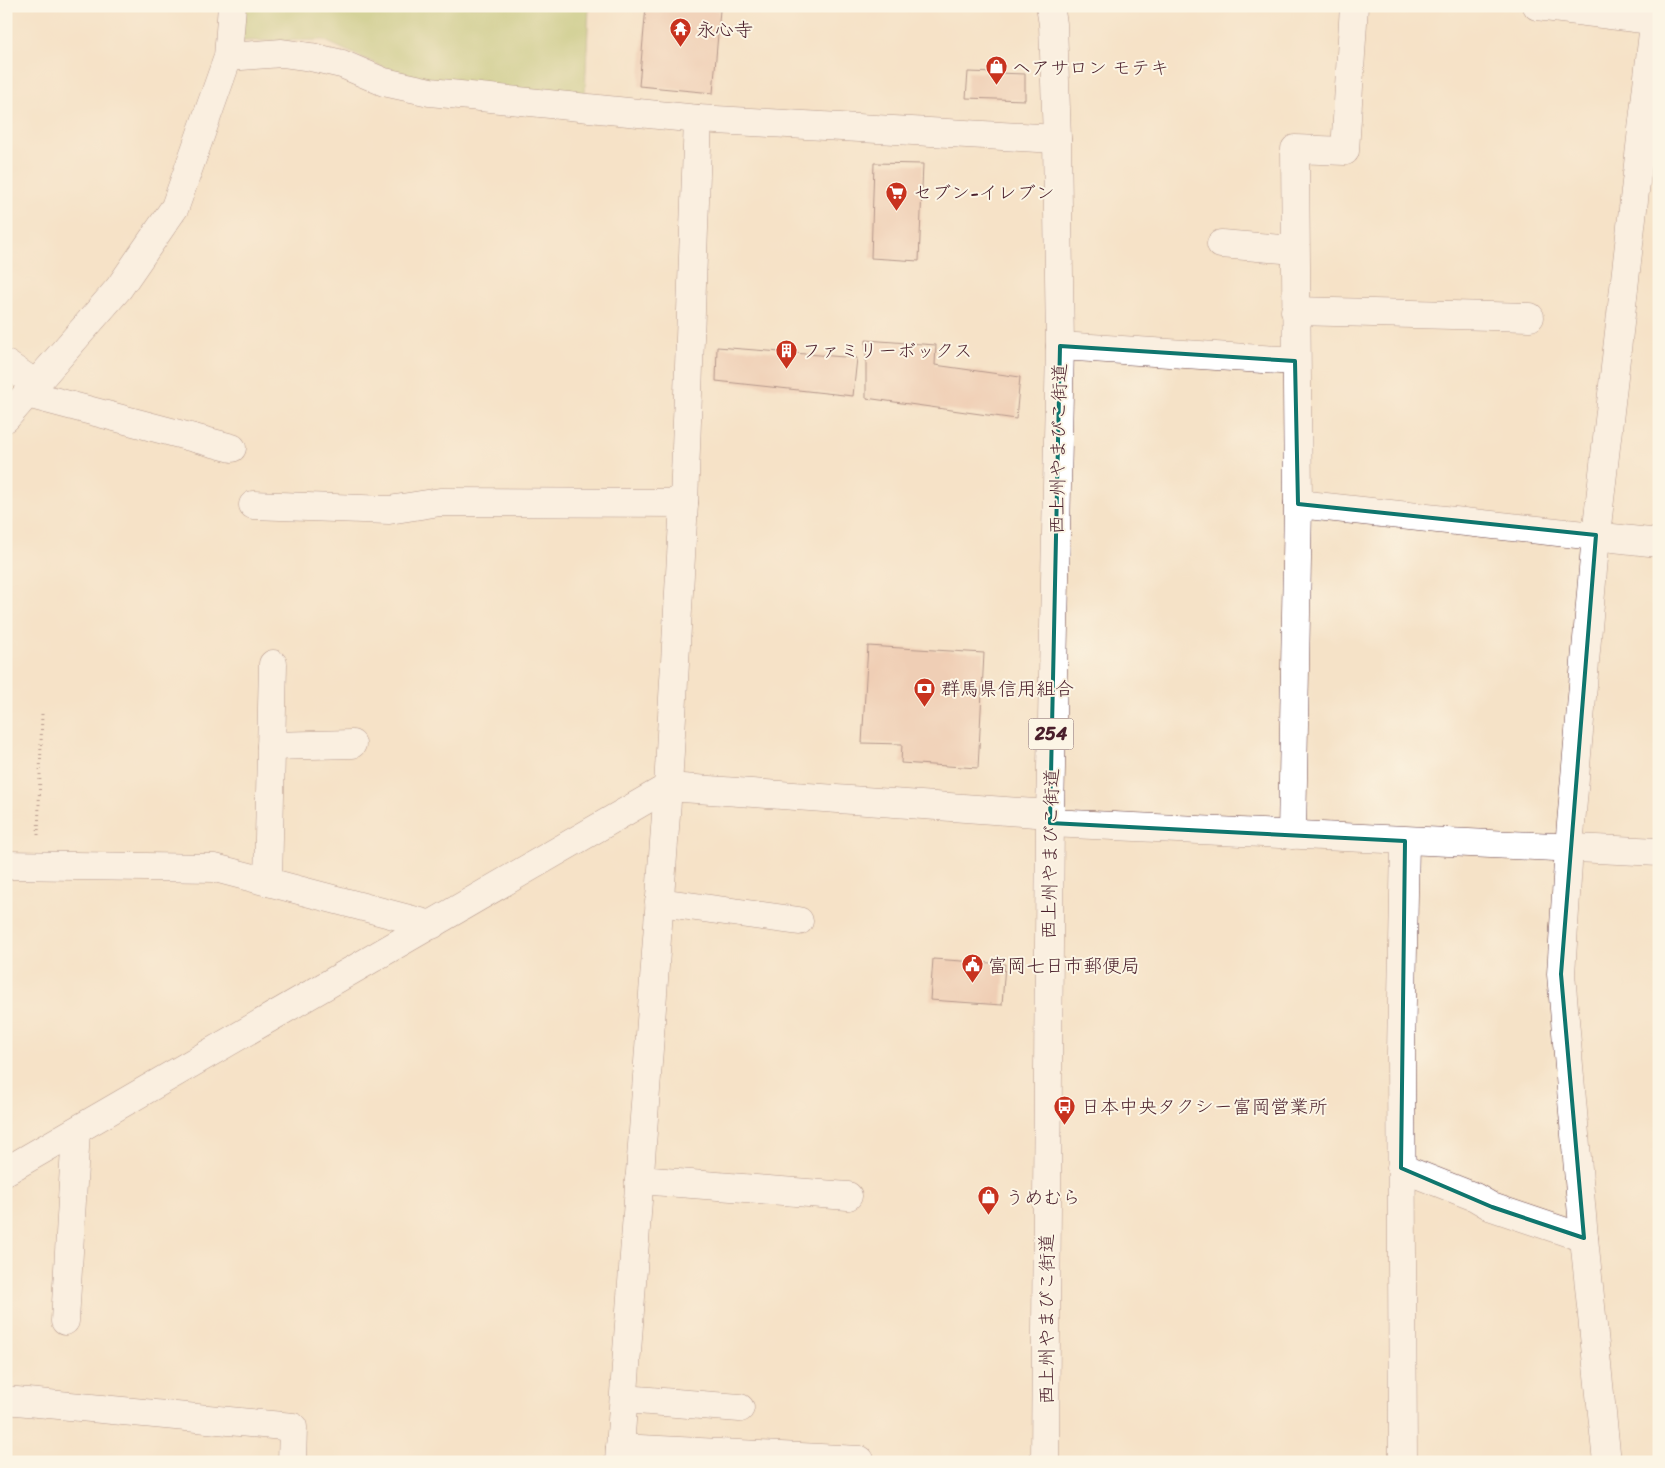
<svg xmlns="http://www.w3.org/2000/svg" width="1665" height="1468" viewBox="0 0 1665 1468" font-family="Sriracha,'Klee One',sans-serif">
<style>
.green{fill:#abbe62;stroke:#7a6e46}
.building{fill:#e7b69f}
.lines{fill:none;stroke-linecap:round;stroke-linejoin:round}
.minor-casing{stroke:#643c42;stroke-width:29}
.highway-casing{stroke:#643c42;stroke-width:29}
.path{stroke:#643c42;stroke-width:3;stroke-dasharray:1 4;stroke-linecap:butt}
.minor{stroke:#fff;stroke-width:28}
.highway{stroke:#fff;stroke-width:28}
.marked{fill:none;stroke:#0f766e;stroke-width:4;stroke-linejoin:round}
.labels{text-anchor:middle;dominant-baseline:central;stroke-width:4;stroke-linejoin:round;paint-order:stroke}
.shield{fill:#fcf5e5;stroke:#7f5f63;stroke-width:1}
.shield-label{font-size:18px;font-weight:bold;fill:#4a1f2b}
.poi-label{font-size:19px;fill:#4a1f2b;stroke:#fcf5e5;text-anchor:start}
.street-label{font-size:19px;fill:#4a1f2b;stroke:#fcf5e5}
</style>
<rect width="100%" height="100%" fill="#fcf5e5"/>
<filter id="ink" filterUnits="userSpaceOnUse"><feTurbulence type="fractalNoise" baseFrequency=".02" numOctaves="2"/><feDisplacementMap in="SourceGraphic" scale="10" xChannelSelector="R" yChannelSelector="G"/><feConvolveMatrix kernelMatrix="1 2 1 2 8 2 1 2 1" color-interpolation-filters="sRGB"/></filter>
<filter id="wash" filterUnits="userSpaceOnUse"><feTurbulence type="fractalNoise" baseFrequency=".0096" numOctaves="4" result="noise"/><feDisplacementMap in="SourceGraphic" scale="20" xChannelSelector="R" yChannelSelector="G"/><feGaussianBlur stdDeviation="1.12" result="paint"/><feColorMatrix in="noise" values="0 0 0 0 0 0 0 0 0 0 0 0 0 0 0 0 0 1.4 0 .05"/><feComposite in="paint" operator="in"/></filter>
<g filter="url(#wash)">
<rect width="100%" height="100%" fill="#f5e2c7"/>
<path class="green" d="M244,6H589L585,94L437,83L385,68L323,40L242,41Z"/>
<g id="blocks">
<g class="building">
<path d="M646,6L720,10L713,93L639,86Z"/>
<path d="M968,72L1025,74V100L966,98Z"/>
<path d="M874,163L923,164L919,261L871,258Z"/>
<path d="M866,340L936,345L935,365L1020,377L1016,419L866,398Z"/>
<path d="M717,347L857,358L853,396L716,381Z"/>
<path d="M868,646L984,653L978,768L901,763L902,744L862,743Z"/>
<path d="M933,959L1005,964L1002,1005L930,1000Z"/>
</g>
</g>
</g>
<g filter="url(#ink)">
<use href="#blocks" fill-opacity="0" stroke="#643c42" stroke-width="1"/>
<g class="lines">
<defs>
<g id="minor">
<path d="M1537,6L1659,21"/>
<path d="M228,57L282,53L311,57L342,64L384,82L430,92L698,119L1057,139"/>
<path d="M1221,244L1295,250"/>
<path d="M1295,311L1530,317"/>
<path d="M1060,346L1295,361"/>
<path d="M6,364L36,384"/>
<path d="M27,394L232,448"/>
<path d="M6,418L119,288L175,207L228,57L232,6"/>
<path d="M1298,504L1659,543"/>
<path d="M253,505L389,510L440,502L684,503"/>
<path d="M271,746L352,744"/>
<path d="M1050,823L1659,852"/>
<path d="M1292,835L1298,504L1295,149L1345,151L1354,6"/>
<path d="M6,865L215,868L432,925"/>
<path d="M268,882L273,664"/>
<path d="M659,902L799,921"/>
<path d="M1401,1168L1475,1197L1492,1207L1584,1238"/>
<path d="M6,1171L668,787L1050,814"/>
<path d="M639,1180L848,1196"/>
<path d="M65,1321L76,1131"/>
<path d="M624,1399L740,1408"/>
<path d="M6,1400L293,1427L292,1462"/>
<path d="M620,1448L860,1460"/>
<path d="M619,1462L668,787L684,503L698,119"/>
<path d="M1403,1462L1401,1053L1405,841"/>
<path d="M1607,1462L1584,1238L1561,974L1569,847L1596,535L1656,6"/>
</g>
<path id="highway" d="M1045,1462L1050,814L1060,346L1057,139L1053,24L1050,6"/>
</defs>
<use href="#minor" class="minor-casing"/>
<use href="#highway" class="highway-casing"/>
<path class="path" d="M38,835L42,714"/>
<use href="#minor" class="minor"/>
<use href="#highway" class="highway"/>
</g>
</g>
<path d="M0 0H1665V1468H0ZM1060,346L1295,361L1298,504L1596,535L1561,974L1584,1238L1492,1207L1401,1168L1405,841L1050,823Z" fill="#f5e2c7" fill-opacity=".55" fill-rule="evenodd"/>
<path class="marked" d="M1060,346L1295,361L1298,504L1596,535L1561,974L1584,1238L1492,1207L1401,1168L1405,841L1050,823Z"/>
<defs>
<symbol id="temple-pin" viewBox="-11 -11 22 30"><path d="M0 17L-7.5 6A9.5 9.5 0 1 1 7.5 6Z" fill="#c8321e" stroke="#fcf5e5"/><path d="M0-6L5-2H3V0L6.5 2.5H4V6H1.5V3h-3V6H-4V2.5H-6.5L-3 0V-2H-5Z" fill="#fff"/></symbol>
<symbol id="shop-pin" viewBox="-11 -11 22 30"><path d="M0 17L-7.5 6A9.5 9.5 0 1 1 7.5 6Z" fill="#c8321e" stroke="#fcf5e5"/><path d="M-5-2.5h2.3a2.7 3.5 0 0 1 5.4 0H5L5.5 6h-11ZM-1.5-2.5h3a1.5 2.3 0 0 0-3 0Z" fill="#fff"/></symbol>
<symbol id="supermarket-pin" viewBox="-11 -11 22 30"><path d="M0 17L-7.5 6A9.5 9.5 0 1 1 7.5 6Z" fill="#c8321e" stroke="#fcf5e5"/><path d="M-6-5.5h2.5l.6 2H6L4.5 2H-2.5L-4.4-4H-6ZM-1.5 3.2a1.3 1.3 0 1 0 .1 0ZM3 3.2a1.3 1.3 0 1 0 .1 0Z" fill="#fff"/></symbol>
<symbol id="building-pin" viewBox="-11 -11 22 30"><path d="M0 17L-7.5 6A9.5 9.5 0 1 1 7.5 6Z" fill="#c8321e" stroke="#fcf5e5"/><path d="M-4-6H4V6H1V3H-1V6H-4ZM-2.5-4.3h1.7v1.8h-1.7ZM.8-4.3h1.7v1.8H.8ZM-2.5-1h1.7V.8h-1.7ZM.8-1h1.7V.8H.8Z" fill="#fff"/></symbol>
<symbol id="bank-pin" viewBox="-11 -11 22 30"><path d="M0 17L-7.5 6A9.5 9.5 0 1 1 7.5 6Z" fill="#c8321e" stroke="#fcf5e5"/><path d="M-6-4H6V4H-6ZM0-2.3a2.3 2.3 0 1 0 0 4.6a2.3 2.3 0 1 0 0-4.6Z" fill="#fff"/></symbol>
<symbol id="civic-pin" viewBox="-11 -11 22 30"><path d="M0 17L-7.5 6A9.5 9.5 0 1 1 7.5 6Z" fill="#c8321e" stroke="#fcf5e5"/><path d="M-.6-6.5H3V-4.5H.6V-3L4-1V1h2V6H-6V1h2V-1L-.6-3ZM-1.2 2.5V6h2.4V2.5Z" fill="#fff"/></symbol>
<symbol id="bus-pin" viewBox="-11 -11 22 30"><path d="M0 17L-7.5 6A9.5 9.5 0 1 1 7.5 6Z" fill="#c8321e" stroke="#fcf5e5"/><path d="M-5-6H5V4H4V6H2V4H-2V6H-4V4H-5ZM-3.5-4V0h7V-4ZM-3.5 1.2v1.5H-2V1.2ZM2 1.2v1.5H3.5V1.2Z" fill="#fff"/></symbol>
</defs>
<g fill-rule="evenodd">
<use href="#temple-pin" x="668" y="16" width="25" height="34"/>
<use href="#shop-pin" x="984" y="54" width="25" height="34"/>
<use href="#supermarket-pin" x="884" y="180" width="25" height="34"/>
<use href="#building-pin" x="774" y="338" width="25" height="34"/>
<use href="#bank-pin" x="912" y="676" width="25" height="34"/>
<use href="#civic-pin" x="960" y="952" width="25" height="34"/>
<use href="#bus-pin" x="1052" y="1094" width="25" height="34"/>
<use href="#shop-pin" x="976" y="1184" width="25" height="34"/>
</g>
<g class="labels">
<rect class="shield" x="1028.5" y="718.5" width="45" height="31" rx="4"/>
<g class="shield-label">
<text x="1051" y="734">254</text>
</g>
<g class="poi-label">
<text x="696" y="29">永心寺</text>
<text x="1012" y="67">ヘアサロン モテキ</text>
<text x="913" y="192">セブン-イレブン</text>
<text x="802" y="350">ファミリーボックス</text>
<text x="941" y="688">群馬県信用組合</text>
<text x="988" y="965">富岡七日市郵便局</text>
<text x="1081" y="1106">日本中央タクシー富岡営業所</text>
<text x="1005" y="1197">うめむら</text>
</g>
<g class="street-label">
<text transform="translate(1058 449) rotate(-89)">西上州やまびこ街道</text>
<text transform="translate(1050 854) rotate(-89)">西上州やまびこ街道</text>
<text transform="translate(1046 1319) rotate(-90)">西上州やまびこ街道</text>
</g>
</g>
<rect width="1665" height="1468" fill="none" stroke="#fcf5e5" stroke-width="25"/>
</svg>
